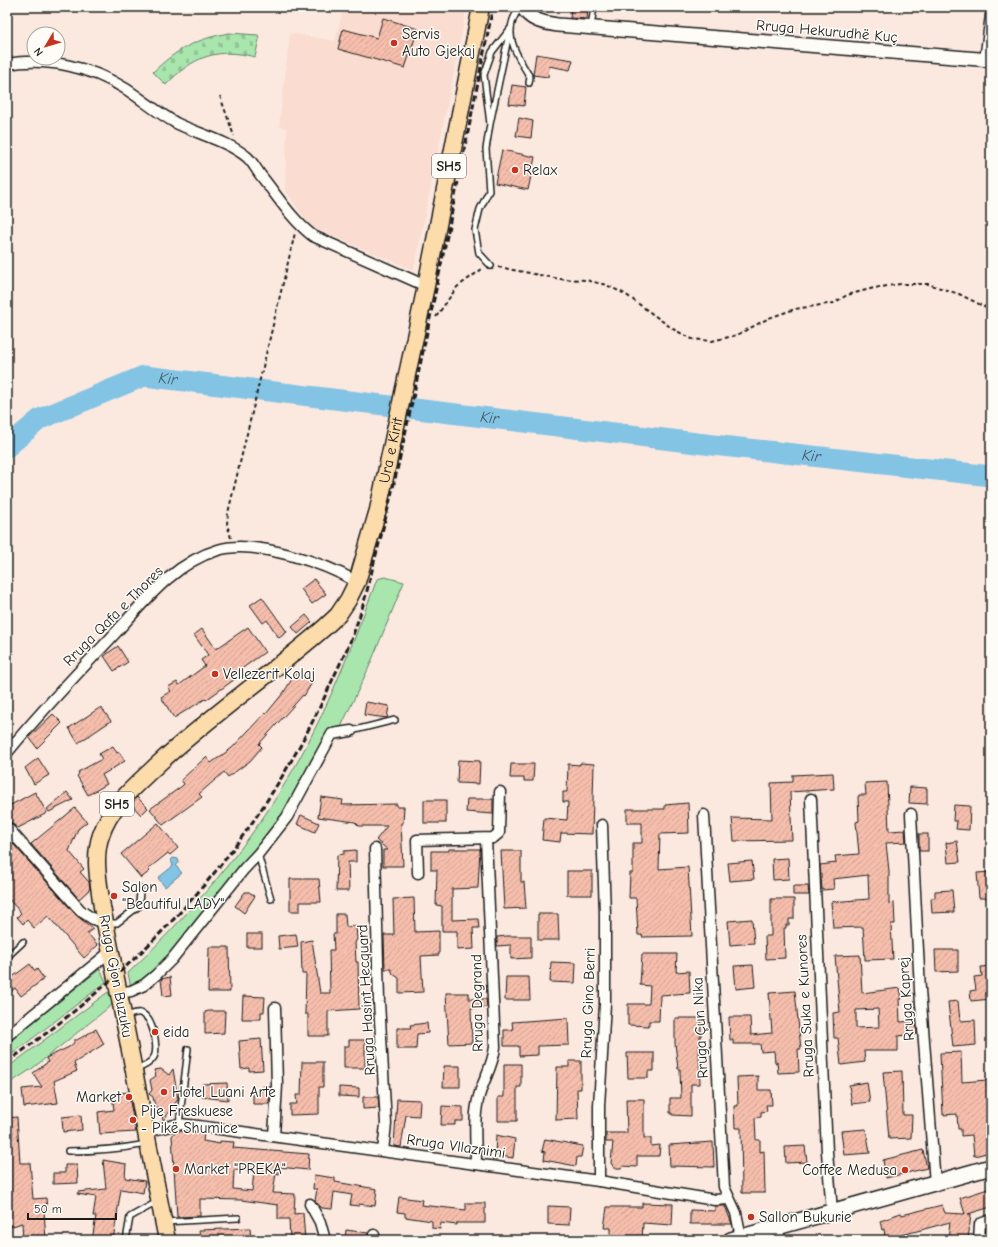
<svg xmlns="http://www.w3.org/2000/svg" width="998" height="1247" viewBox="0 0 998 1247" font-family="'Comic Neue',sans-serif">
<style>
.built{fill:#fadcd0}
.grass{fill:#a9e6ad;stroke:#628164}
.cemetery{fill:url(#cemetery-stones);stroke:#628164}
.water{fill:#83c3e4;stroke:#5a8094}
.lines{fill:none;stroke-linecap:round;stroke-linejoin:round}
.river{stroke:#83c3e4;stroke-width:21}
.building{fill:url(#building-hatch);stroke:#1c1c1c;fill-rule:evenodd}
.service-casing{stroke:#1c1c1c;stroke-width:8}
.minor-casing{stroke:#1c1c1c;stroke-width:13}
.tertiary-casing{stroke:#1c1c1c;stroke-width:16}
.secondary-casing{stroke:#1c1c1c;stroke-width:18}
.primary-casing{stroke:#1c1c1c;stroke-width:19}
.path{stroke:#1c1c1c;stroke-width:2;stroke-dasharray:4 3;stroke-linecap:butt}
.service{stroke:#fdfcf7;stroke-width:5}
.minor{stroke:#fdfcf7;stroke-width:10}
.tertiary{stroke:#fdfcf7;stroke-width:13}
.secondary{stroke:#fdfcf7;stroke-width:15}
.primary{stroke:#fddcac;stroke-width:16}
.rail{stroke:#1c1c1c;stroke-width:3;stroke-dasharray:6 3;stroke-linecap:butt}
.poi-dot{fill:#c8321e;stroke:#fdfcf7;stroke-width:1.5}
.labels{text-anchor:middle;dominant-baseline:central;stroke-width:3;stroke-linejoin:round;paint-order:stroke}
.shield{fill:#fdfcf7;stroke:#605f5e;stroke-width:1}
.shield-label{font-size:14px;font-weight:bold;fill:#1c1c1c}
.street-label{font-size:15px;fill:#1c1c1c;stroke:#fdfcf7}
.poi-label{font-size:15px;fill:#1c1c1c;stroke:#fdfcf7;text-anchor:start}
.water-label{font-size:16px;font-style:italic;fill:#455f6c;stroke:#fdfcf7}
</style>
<defs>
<pattern id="cemetery-stones" width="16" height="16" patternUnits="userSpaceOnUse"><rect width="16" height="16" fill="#a9e6ad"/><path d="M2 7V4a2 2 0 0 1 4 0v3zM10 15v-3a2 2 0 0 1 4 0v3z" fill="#91c594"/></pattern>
<pattern id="building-hatch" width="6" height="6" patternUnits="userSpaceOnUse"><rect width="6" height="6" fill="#f6beac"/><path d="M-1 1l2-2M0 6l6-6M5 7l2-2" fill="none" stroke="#d2a393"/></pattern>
</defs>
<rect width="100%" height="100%" fill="#fbe9e0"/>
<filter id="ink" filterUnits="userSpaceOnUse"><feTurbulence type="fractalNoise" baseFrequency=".025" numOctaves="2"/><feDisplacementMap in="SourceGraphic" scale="8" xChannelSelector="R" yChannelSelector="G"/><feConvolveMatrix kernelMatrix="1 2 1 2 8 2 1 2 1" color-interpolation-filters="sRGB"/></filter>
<g filter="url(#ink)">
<path class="built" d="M344,7H467L414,270L311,227L285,190L287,128L279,126L290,33L335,41Z"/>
<g class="grass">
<path d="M385,577L404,582L369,667L340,729L328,731L279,820L152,975L131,988L128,973C184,920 238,859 279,793C321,727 350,652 377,579Z"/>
<path d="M100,969L106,982L7,1058V1043Z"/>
<path d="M108,992L113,1004L33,1068L7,1085V1068Z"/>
</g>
<path class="cemetery" d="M229,33L258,35L259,39L255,57C217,47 192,57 166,85L153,72C177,49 196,39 229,33Z"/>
<path class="water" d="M173,858L178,859L179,862L176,866L182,873L165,887L158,878L173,866L171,860Z"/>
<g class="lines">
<path class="river" id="s1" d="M7,447L40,419L144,376L713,445L991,476"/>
</g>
<g class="building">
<path d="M571,8L588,9L587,19L570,18Z"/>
<path d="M383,18L418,29L405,68L338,49L343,29L377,38Z"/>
<path d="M536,54L573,60L570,70L549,66L548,77L533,75Z"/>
<path d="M512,85L526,87L524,106L509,104Z"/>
<path d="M519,118L533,121L531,138L516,136Z"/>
<path d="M502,150L535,157L528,190L495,183Z"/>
<path d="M314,579L326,594L312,604L301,589Z"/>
<path d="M262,597L287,632L279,638L267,620L263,623L250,605Z"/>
<path d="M306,615L312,622L298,634L292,627Z"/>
<path d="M248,627L265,652L240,670L242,674L206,700L205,699L174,718L161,697L171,691L168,687L177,682L179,685L205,666L201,660L208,655L194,635L202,629L216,649Z"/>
<path d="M118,646L128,662L114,671L104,656Z"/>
<path d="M297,671L313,681L304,696L303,695L259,744L262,747L250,761L228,777L224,772L199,794L202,797L163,825L150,809L182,786L184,784L181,780L206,757L211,763L232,748L265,713L266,714L284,692Z"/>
<path d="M366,702L389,706L387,718L364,715Z"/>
<path d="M101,707L111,721L78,743L69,728Z"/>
<path d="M53,714L62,723L37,748L29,737Z"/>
<path d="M113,746L117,753L119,752L125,761L102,775L107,784L88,795L77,776L79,774L78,772L102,759L99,754Z"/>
<path d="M38,758L49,775L34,784L25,768Z"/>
<path d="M458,760L480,761L479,784L457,783Z"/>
<path d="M580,763L594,764L592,834L561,833L560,842L542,840L544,818L567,820L568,802H563V792H567L568,764L580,765Z"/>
<path d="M511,764H534L533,781H524V778H510Z"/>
<path d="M833,773L834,789L790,792L792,840L734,841L732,818L772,819L771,783L793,782V775Z"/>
<path d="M887,782L889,831L905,830L906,842L886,843L889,871V904L894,903L895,924H891L893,959L865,960L863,927L833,928L831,902L869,899L868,875L833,879L834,889L822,890L820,865L836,863L835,856L859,854L856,822L859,821L858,797L859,795H866L865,783Z"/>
<path d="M910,787L927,788V804L909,803Z"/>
<path d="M35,792L47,813L18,828L7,820V807Z"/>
<path d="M67,792L73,800L49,812L47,809Z"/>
<path d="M137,797L148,808L141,815L131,804Z"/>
<path d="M321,797L343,800L342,805L397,804V807H404L403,823H401L403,866H383V850H388L376,840L387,826H359L355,822L318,817Z"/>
<path d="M467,799H493V814L466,812Z"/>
<rect x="424" y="800" width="22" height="23"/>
<path d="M688,803L689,833L660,834L659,869L688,867L692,936L642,937V935H638L636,898H629L630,873H633V843H642V823H627V809H665V805Z"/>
<path d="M954,805L970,806L969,830L956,829L957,821H953Z"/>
<path d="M75,808L87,822L78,829L69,851L84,869L80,872L89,882L90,889L79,899L31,844Z"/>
<path d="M301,815L319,823L315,832L297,824Z"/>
<path d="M158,823L178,848L170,855L168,853L148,869L150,871L141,878L121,854Z"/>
<rect x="919" y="834" width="9" height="17"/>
<path d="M7,837L76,915L93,929L87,933L98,945L84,958L48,916L34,928L27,920L23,924L17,917L21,913L7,897Z"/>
<path d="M957,841L960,862L948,863L946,843Z"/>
<path d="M449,849H480L478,888L452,889V920L478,919L479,928H473L474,949L457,950V931H442V906L436,905L437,870H431V851H449Z"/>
<path d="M356,850V862H348L349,891H336L337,855L344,854V851Z"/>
<path d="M501,851H521V882H524L526,908L504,909Z"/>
<path d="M788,858L789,879L773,880L772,859Z"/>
<path d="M752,861L754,879L730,881L728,863Z"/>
<rect x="567" y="871" width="25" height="24"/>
<path d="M991,872V898H979L977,873Z"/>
<path d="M290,879H319L321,902H300V911H290Z"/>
<path d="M793,886H808L809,895H793Z"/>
<path d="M952,890L954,912L932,913L931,898H935V891Z"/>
<path d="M245,892H249L255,896L244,913L235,906Z"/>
<path d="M414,898L415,932L439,931V955L421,956L423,992L399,993V978L393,974L391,969H385L384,935H394L393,899Z"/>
<path d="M771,899H794V919H789V925H786V928H784L785,958L766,959L765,936H771Z"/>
<path d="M336,914H345L346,927L356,926L357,939L355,943L356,962H358L359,1009L328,1011V1036H308V1014H305L306,974H302L301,942L312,940L320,993H330L329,950H334L333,934H336Z"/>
<path d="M538,914H558L559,940H538Z"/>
<path d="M752,919L754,943L730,945L728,921Z"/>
<rect x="247" y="934" width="15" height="13"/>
<path d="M296,934L298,947L279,949L278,936Z"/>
<path d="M507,936H531V958L511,959V945L497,946V937Z"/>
<path d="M209,947H229L230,992H208Z"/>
<path d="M935,950H958V971L936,972Z"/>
<path d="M642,954H677L676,972L689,971L690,993L660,995L659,1021H649V1026L628,1025V1004H649L650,986L640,985Z"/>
<path d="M860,955L862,993L900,988L902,999H899L900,1022L916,1021L917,1034L898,1036V1051H864L865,1062L841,1065L838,1038H834L833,1013L840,1012L835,956ZM878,1009L879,1027L856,1028V1010Z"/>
<path d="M551,962L576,963L575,983L550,982Z"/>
<path d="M30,964L35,971L37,969L44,979L21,996L15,988L7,995V981Z"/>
<path d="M753,965L755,987L736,989L734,966Z"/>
<path d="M991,966V999L971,1001L970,991L976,990L974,977L982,976L981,967Z"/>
<path d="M170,977L172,995L163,996L161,979Z"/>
<path d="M506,977H529L530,1000H505Z"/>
<path d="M795,991L801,1049H798L799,1072L778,1073L777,1062L775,1063L774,1051L761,1052L760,1044H733V1040H730L729,1017H750L751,1035L772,1033L769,993Z"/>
<path d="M446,993H469V999H486L487,1007L471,1008L472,1043L449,1044Z"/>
<path d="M243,996L265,997L264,1012H261V1019H242Z"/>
<path d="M958,1001L960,1021L975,1020L976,1045L953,1047L948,1002Z"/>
<path d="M209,1011H225L224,1033L205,1034V1012Z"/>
<path d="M568,1018L569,1045L538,1046V1055L519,1056V1046H504V1030H513L512,1022Z"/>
<path d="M675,1018H701V1036H700L699,1049L700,1084H691V1116L672,1115V1113H670V1098H681L680,1069H678L675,1043Z"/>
<path d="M427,1023L428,1033L417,1034L416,1049H397V1028H411L410,1025Z"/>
<path d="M96,1029L104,1044L74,1063L77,1071L54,1081L58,1103L24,1107L22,1089L42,1087L33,1073L48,1062L46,1058L69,1047L74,1043V1040H77Z"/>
<path d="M261,1039L263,1070L249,1071V1068L241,1069L239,1041Z"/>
<path d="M349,1040H365V1068H344V1046H349Z"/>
<path d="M961,1052L962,1082L987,1080V1086H991V1152L974,1156L972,1135L961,1136V1129H958L957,1114L943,1115L940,1053Z"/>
<path d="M627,1053H654V1071H648V1078H628Z"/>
<path d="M569,1061H581V1089H577L578,1119L556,1120L557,1067H569Z"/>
<path d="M302,1062H323V1087H319V1114L290,1115V1104H297L296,1095H301Z"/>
<path d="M504,1064H521V1087H517V1121H498V1097H504Z"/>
<path d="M444,1066H460V1087H443Z"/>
<path d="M161,1069L169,1075L173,1069L178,1099L163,1121L161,1109L155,1106L153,1097L149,1094L152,1090L150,1080L156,1076L154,1070Z"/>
<path d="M902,1071L903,1115H912L911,1138L889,1139L883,1072Z"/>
<path d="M758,1076V1090H771L772,1105H766L767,1111L761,1112V1117L755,1118L756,1140H760V1152L764,1151L765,1193H742L741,1128H735L734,1106H738L737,1077Z"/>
<path d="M867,1082L870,1102L852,1104L849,1085Z"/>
<path d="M227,1083L228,1100L202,1097V1084Z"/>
<path d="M263,1086H270L269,1104H253V1091H263Z"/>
<path d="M339,1087L359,1088V1097L339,1096Z"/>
<path d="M128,1092L136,1132L100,1134L98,1112L114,1110L112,1094Z"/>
<path d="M363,1097H378L379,1108L363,1109Z"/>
<path d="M397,1099L420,1100L419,1116L406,1115L401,1147L394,1146Z"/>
<path d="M626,1099H644V1138H651V1146L660,1145L659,1156H637V1167L623,1166L621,1168H614L611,1163L613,1142H606V1133H627Z"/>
<path d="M442,1106L463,1107V1121H455V1125H441Z"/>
<path d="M81,1115L82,1130L63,1132L62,1117Z"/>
<path d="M17,1117L20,1163H30L33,1199L46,1198L47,1210L44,1211L46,1240H23L22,1223L7,1228V1207L10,1206L7,1188V1118Z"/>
<path d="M866,1129L870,1153L844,1155L841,1131Z"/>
<path d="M179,1131L204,1133L203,1141L220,1144V1141L234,1142L233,1148L309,1154L308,1170L279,1167V1174L276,1173L273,1193L295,1194L294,1214L303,1213L305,1240H290L289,1219H278V1205L241,1200L200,1199V1216L177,1217L172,1136L175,1132ZM234,1170L254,1171L252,1191L233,1189Z"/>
<path d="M496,1135L515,1139L513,1158L495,1155Z"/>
<path d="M545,1139L583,1146L581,1157H577L576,1166L544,1160L545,1152L542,1151Z"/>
<path d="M713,1142L714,1167L670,1166L669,1145Z"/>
<path d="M805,1146L807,1162L786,1163L785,1147Z"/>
<path d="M923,1150L927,1168L886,1178L883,1160Z"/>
<path d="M103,1160L126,1164L125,1178L145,1181L143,1193L121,1189L113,1240H92L96,1216H93L96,1197L77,1194L78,1192L106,1189Z"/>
<path d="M65,1165H77L78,1183L53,1184V1173H65Z"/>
<path d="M314,1175L335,1178V1182L377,1189L375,1206L359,1204V1206L350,1205L352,1195L334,1192L332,1209L322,1208L315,1201L317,1189H313Z"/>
<path d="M991,1188V1207L968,1214H971L968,1240H948L950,1222L895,1237H885L884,1229L882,1230L880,1221L892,1217V1216L901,1213L902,1215L942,1205L945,1213L965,1214L960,1198Z"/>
<path d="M399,1197L422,1200L421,1205L466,1210V1203H485V1223H457V1225L441,1223L440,1229L432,1228V1221L405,1217V1213L397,1212Z"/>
<path d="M642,1203L673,1204L672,1225L643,1223L642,1240H611V1228H604L607,1207H642Z"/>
<path d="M548,1206L570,1207L569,1225L548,1224Z"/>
<path d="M715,1206H725L732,1224H690V1210L715,1211Z"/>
<path d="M250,1228L251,1240H200L199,1230Z"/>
<path d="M346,1230L368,1233L367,1240H345Z"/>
</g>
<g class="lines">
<defs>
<g id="service">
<path d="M521,7C500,30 516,55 530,77L529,83"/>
<path d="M591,27L594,7"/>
<path d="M490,124L510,29L492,52L484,75L490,124L486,149L489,191L480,209L475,230L479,253L491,266"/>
<path d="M351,731L395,720"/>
<path d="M258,854L271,899"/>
<path d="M106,923H117L139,906L140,889"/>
<path d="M7,957L23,942"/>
<path d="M125,1016C130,1015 136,1012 140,1013C153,1016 159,1048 154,1057C150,1064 143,1067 136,1069"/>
<path d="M179,1124L188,1049"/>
<path d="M68,1151C95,1151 120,1149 147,1144"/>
<path d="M165,1222L238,1218"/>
<path d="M126,1240L130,1217L157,1202"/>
</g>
<g id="minor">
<path d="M985,60L991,15"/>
<path d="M7,64C48,57 91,67 126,89C143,100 158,113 176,123C198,134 228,141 247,157C253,162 257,171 262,177C278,197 292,220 313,236L426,286"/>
<path d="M7,753C39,713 74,677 109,640C140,607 172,563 218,550C254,539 325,563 357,582"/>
<path d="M811,799L827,1152L832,1211"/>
<path d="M911,814L920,990L935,1183"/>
<path d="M704,815L724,1187L736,1213L741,1237"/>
<path d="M7,827L81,911L93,919L105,923"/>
<path d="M375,849L379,1002L386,1124L383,1151"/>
<path d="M418,873L417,840L493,838L499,833L500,792"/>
<path d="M119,993L131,991L144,985L156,975L172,959L244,869L258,854L287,817L332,734L351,731"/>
<path d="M7,1036L111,951"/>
<path d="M145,1132L179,1124L198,1126L599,1181L715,1200L728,1199"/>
<path d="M274,1136L277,1085L275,1008"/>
<path d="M476,1164C476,1142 473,1117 479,1096C484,1078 493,1066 495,1047L486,839"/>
<path d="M599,1181V1106L605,1004V914L602,825"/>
<path d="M310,1204L320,1222L325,1240"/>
<path d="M777,1226L780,1240"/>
<path d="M373,1240L374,1235"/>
<path d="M979,1240L980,1224L991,1220"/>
</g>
<path id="tertiary" d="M523,7C529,21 545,23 558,25L991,60"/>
<path id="secondary" d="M731,1240L991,1167"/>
<g id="primary">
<path id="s2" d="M167,1240L102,907C99,884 93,857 101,835C111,805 135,786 157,765C210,716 270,675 324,628L338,615L348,600L357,582L378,510L426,286L481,7"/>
</g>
</defs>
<use href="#service" class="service-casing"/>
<use href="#minor" class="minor-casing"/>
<use href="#tertiary" class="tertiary-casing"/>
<use href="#secondary" class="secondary-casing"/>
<use href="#primary" class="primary-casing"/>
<g class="path">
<path d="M220,96L234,136"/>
<path d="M498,267L560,279L586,280L606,285L625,294L673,329L692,339L712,341L737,335L769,318L795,309L834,303L847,295L874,288L901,284H928L959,294L991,310"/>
<path d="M436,317L457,287L482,269"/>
<path d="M231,538L227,524L228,513L295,233"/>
</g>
<use href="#service" class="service"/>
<use href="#minor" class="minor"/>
<use href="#tertiary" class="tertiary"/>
<use href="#secondary" class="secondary"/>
<use href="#primary" class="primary"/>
<path class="rail" d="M7,1062C152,959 258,845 332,681C340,663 350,645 356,626C364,605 369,583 374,562C389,508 401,453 413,398C441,268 467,137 493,7"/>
</g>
</g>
<g class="poi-dot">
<circle cx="394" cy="43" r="4"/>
<circle cx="515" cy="170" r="4"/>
<circle cx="215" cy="674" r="4"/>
<circle cx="114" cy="896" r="4"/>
<circle cx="155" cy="1032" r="4"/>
<circle cx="164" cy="1092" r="4"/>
<circle cx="129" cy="1097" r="4"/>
<circle cx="133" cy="1120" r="4"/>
<circle cx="176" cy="1169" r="4"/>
<circle cx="905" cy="1170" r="4"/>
<circle cx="751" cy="1217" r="4"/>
</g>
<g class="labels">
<g class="shield">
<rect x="432" y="154" width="34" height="24" rx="3"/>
<rect x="100" y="792" width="34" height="24" rx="3"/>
</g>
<g class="shield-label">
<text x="449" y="166">SH5</text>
<text x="117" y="804">SH5</text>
</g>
<g class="street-label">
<text transform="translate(827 31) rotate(5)">Rruga Hekurudhë Kuç</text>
<text stroke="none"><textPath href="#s2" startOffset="912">Ura e Kirit</textPath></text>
<text transform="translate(113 616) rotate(-45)">Rruga Qafa e Thores</text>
<text transform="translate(116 976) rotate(79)">Rruga Gjon Buzuku</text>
<text transform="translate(906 999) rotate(-94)">Rruga Kaprej</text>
<text transform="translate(366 1000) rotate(-93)">Rruga Hasint Hecquard</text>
<text transform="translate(477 1003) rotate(-91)">Rruga Degrand</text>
<text transform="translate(588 1003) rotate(-88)">Rruga Gino Berri</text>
<text transform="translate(805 1006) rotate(-93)">Rruga Suka e Kunores</text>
<text transform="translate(700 1028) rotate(-93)">Rruga Çun Nika</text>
<text transform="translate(456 1146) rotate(8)">Rruga Vllaznimi</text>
</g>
<g class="poi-label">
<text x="402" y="34">Servis<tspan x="402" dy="17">Auto Gjekaj</tspan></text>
<text x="523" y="170">Relax</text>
<text x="223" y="674">Vellezerit Kolaj</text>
<text x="122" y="887">Salon<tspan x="122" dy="17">"Beautiful LADY"</tspan></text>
<text x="163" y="1032">eida</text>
<text x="172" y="1092">Hotel Luani Arte</text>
<text x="121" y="1097" text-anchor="end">Market</text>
<text x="141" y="1111">Pije Freskuese<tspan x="141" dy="17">- Pikë Shumice</tspan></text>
<text x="184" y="1169">Market "PREKA"</text>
<text x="897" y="1170" text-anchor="end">Coffee Medusa</text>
<text x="759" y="1217">Sallon Bukurie</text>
</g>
<g class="water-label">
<text stroke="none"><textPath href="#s1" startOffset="180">Kir</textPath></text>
<text stroke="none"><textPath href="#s1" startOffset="504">Kir</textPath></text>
<text stroke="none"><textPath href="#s1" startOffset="828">Kir</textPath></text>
</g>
</g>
<rect width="998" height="1247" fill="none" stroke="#fdfcf7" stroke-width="24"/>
<rect x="12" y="12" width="974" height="1223" fill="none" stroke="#1c1c1c" stroke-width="1.5" filter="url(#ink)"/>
<g transform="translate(46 46) rotate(232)"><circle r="19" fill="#fdfcf7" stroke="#a3a29f"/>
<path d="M0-3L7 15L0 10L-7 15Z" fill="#c8321e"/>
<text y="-6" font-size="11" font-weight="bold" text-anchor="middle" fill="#1c1c1c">N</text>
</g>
<path d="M28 1213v6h88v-6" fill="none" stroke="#1c1c1c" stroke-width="2"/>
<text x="34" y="1213" font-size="12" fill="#1c1c1c" stroke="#fdfcf7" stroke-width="3" paint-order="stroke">50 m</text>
</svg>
